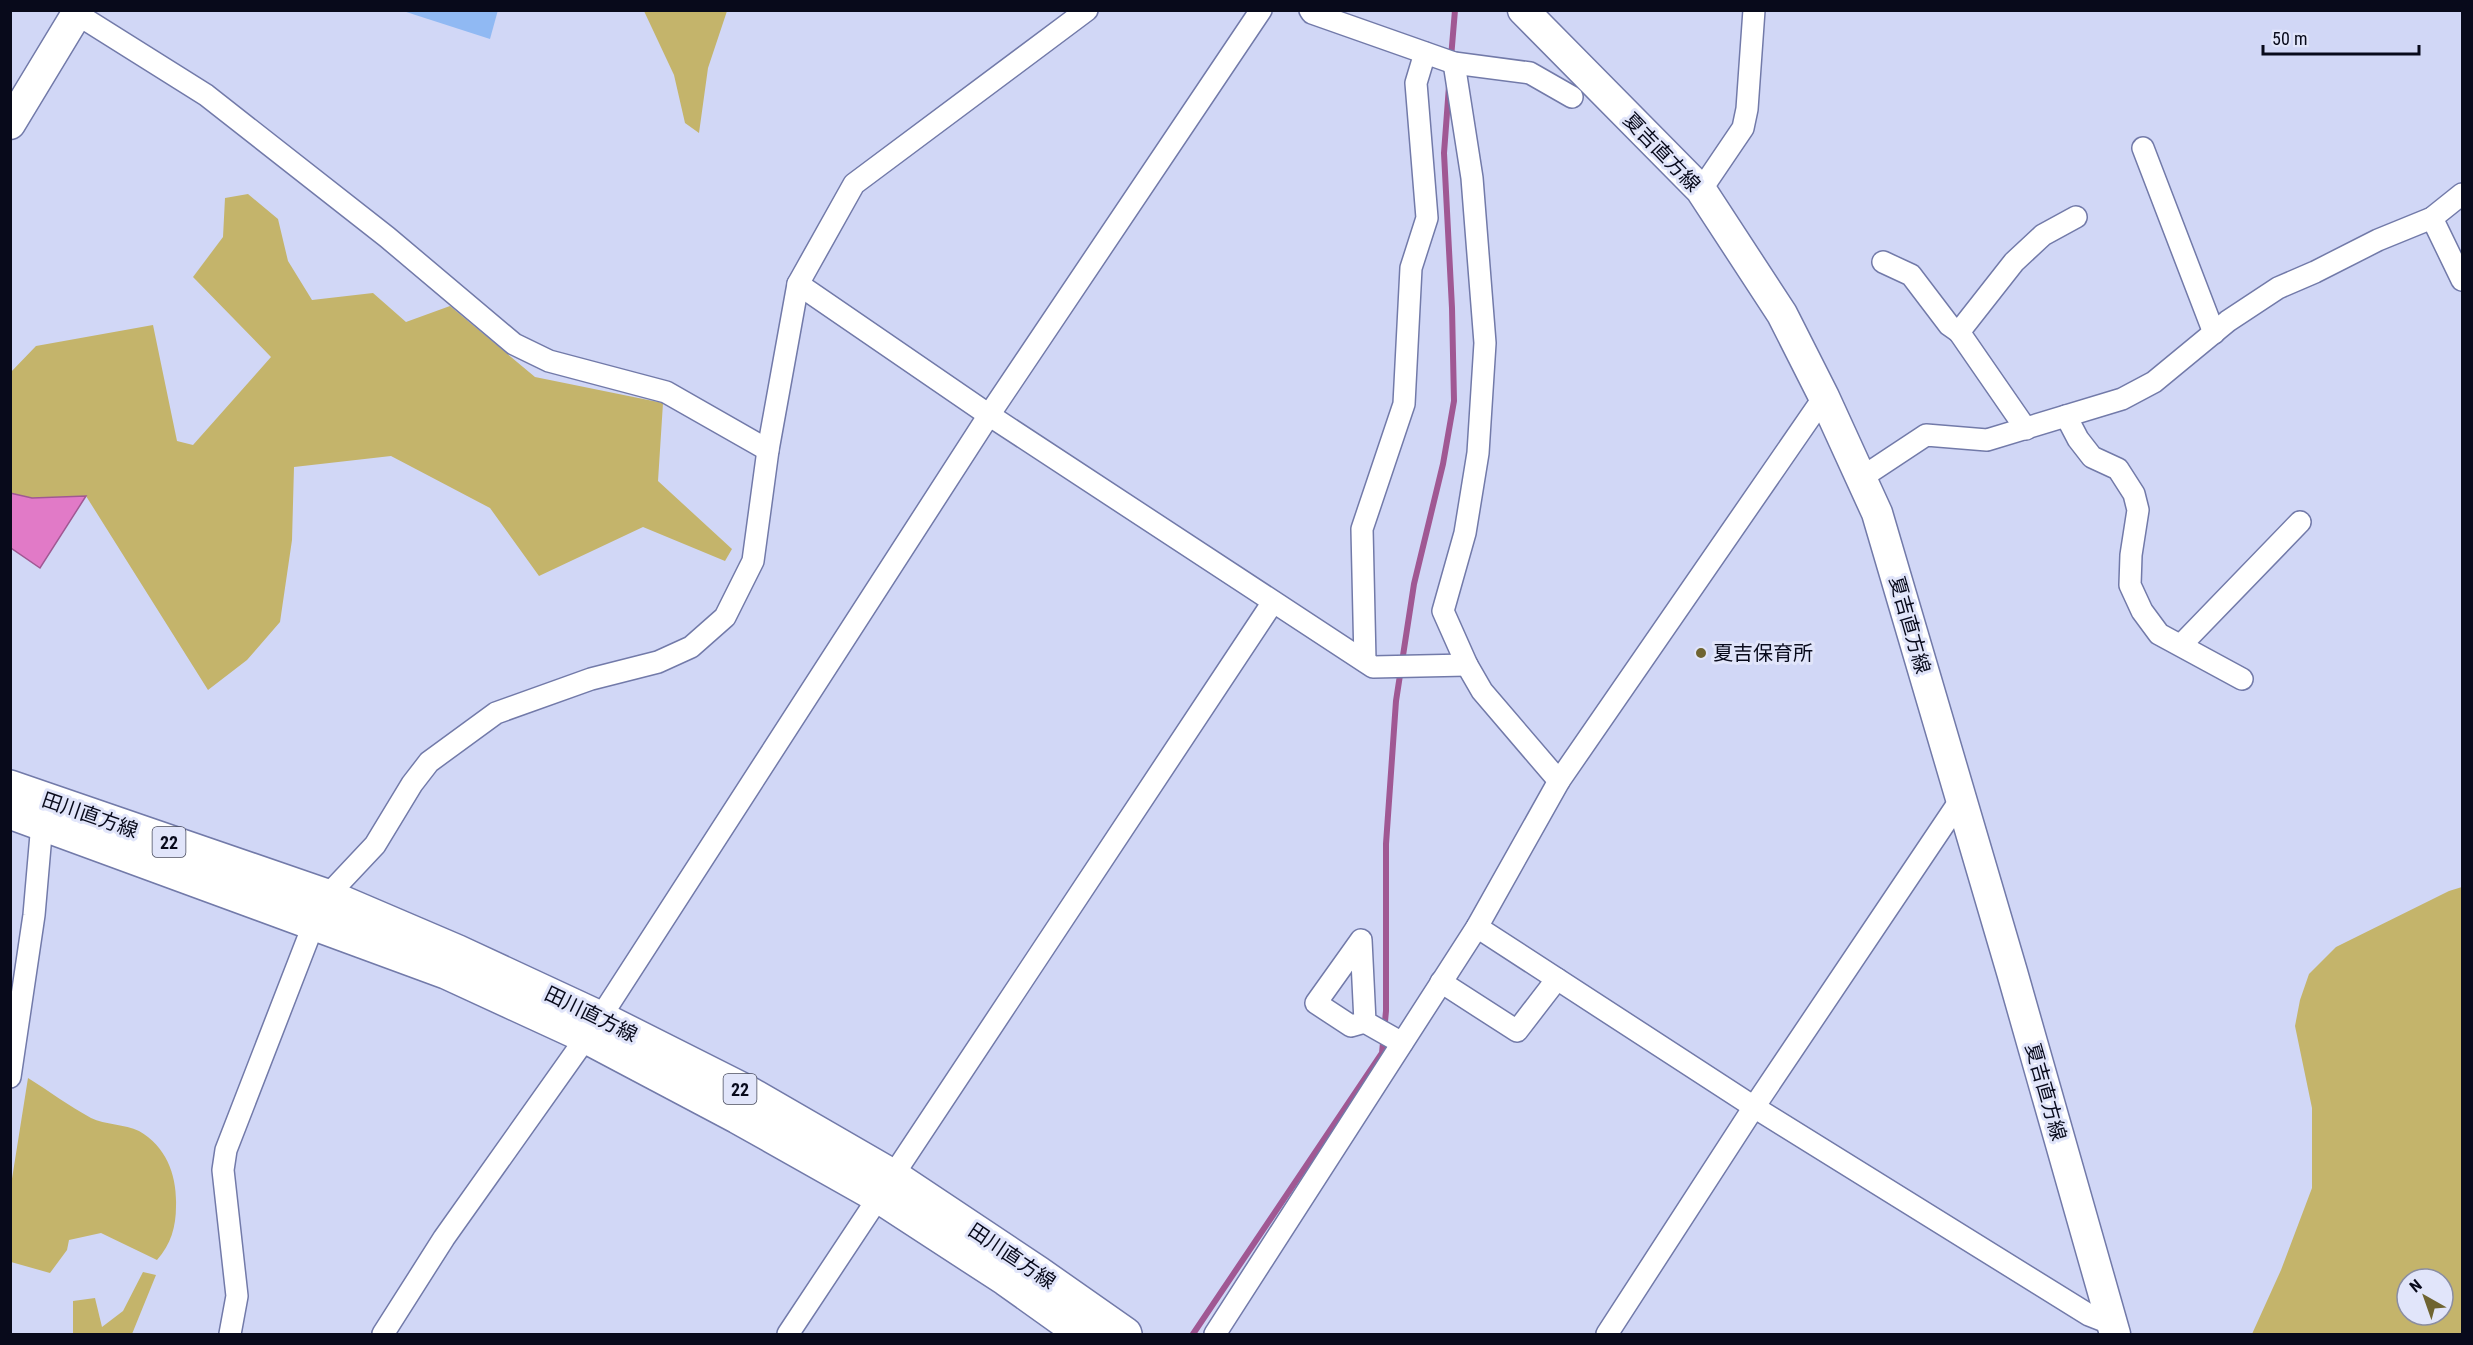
<svg xmlns="http://www.w3.org/2000/svg" width="2473" height="1345" viewBox="0 0 2473 1345" font-family="'Roboto Condensed','Noto Sans JP',sans-serif">
<style>
.green{fill:#c4b46b;fill-rule:evenodd}
.water{fill:#e17ac7;stroke:#a05893;stroke-width:1.5}
.lines{fill:none;stroke-linecap:round;stroke-linejoin:round}
.stream{stroke:#a05893;stroke-width:6}
.building{fill:#90b9f3}
.street-casing{stroke:#727aa9;stroke-width:24}
.secondary-casing{stroke:#727aa9;stroke-width:33}
.primary-casing{stroke:#727aa9;stroke-width:36}
.street{stroke:#fff;stroke-width:21}
.secondary{stroke:#fff;stroke-width:30}
.primary{stroke:#fff;stroke-width:33}
.poi-dot{fill:#6f6431;stroke:#e1e5fa;stroke-width:2}
.labels{text-anchor:middle;dominant-baseline:central;stroke-width:6;stroke-linejoin:round;paint-order:stroke}
.shield{fill:#e1e5fa;stroke:#494c5e;stroke-width:1.5}
.shield-label{font-size:18px;font-weight:bold;fill:#080a1b}
.street-label{font-size:20px;fill:#080a1b;stroke:#e1e5fa}
.poi-label{font-size:20px;fill:#080a1b;stroke:#e1e5fa;text-anchor:start}
</style>
<rect width="100%" height="100%" fill="#d1d7f6"/>
<g class="green">
<path d="M644,11H727L708,68L699,133L685,123L674,75Z"/>
<path d="M248,194L278,219L288,261L312,300L373,293L406,322L450,306L535,377L663,403L658,481L732,549L725,561L643,527L539,576L490,508L391,456L294,467L292,540L280,622L247,660L208,690L86,496L32,498L11,493L10,373L36,346L153,325L177,441L193,445L271,357L193,277L223,237L225,198Z"/>
<path d="M2462,887V1334H2252L2281,1270L2312,1188V1108L2295,1026L2300,1000L2309,974L2336,947L2449,891ZM2407,1279H2443V1315H2407Z"/>
<path d="M28,1078C49,1091 69,1106 91,1118C105,1125 125,1124 139,1131C167,1147 177,1176 176,1206C176,1227 171,1244 157,1260L101,1233L69,1240L67,1250L50,1273L11,1262V1185Z"/>
<path d="M143,1272L156,1275L132,1334H73V1301L95,1298L102,1327L123,1311Z"/>
</g>
<path class="water" d="M10,493L32,498L86,496L40,568L11,548Z"/>
<g class="lines">
<g class="stream">
<path d="M1451,58L1455,10"/>
<path d="M1193,1334L1382,1053L1386,1011V844L1396,701L1414,584L1443,464L1454,401L1452,308L1444,153L1449,86"/>
</g>
</g>
<path class="building" d="M400,10H498L490,39Z"/>
<g class="lines">
<defs>
<g id="street">
<path d="M1310,10L1312,13L1454,63L1530,73L1572,97"/>
<path d="M77,14L206,95L387,237L514,344L549,361L666,392L768,450"/>
<path d="M1454,63L1472,178L1485,343L1478,453L1465,533L1443,611L1467,665L1482,691L1559,781"/>
<path d="M2143,148L2214,333"/>
<path d="M1701,190L1743,128L1747,109L1754,10"/>
<path d="M2432,218L2462,280"/>
<path d="M1883,262L1911,275L1949,325L1959,332"/>
<path d="M798,284L989,415L1373,667L1467,665"/>
<path d="M2066,416L2078,439L2092,457L2118,469L2134,494L2138,510L2131,555L2130,585L2142,611L2159,634L2242,679"/>
<path d="M2026,429L1959,332L2014,262L2043,235L2076,217"/>
<path d="M1861,478L1926,435L1987,440L2122,399L2154,382L2228,321L2278,288L2315,272L2378,240L2432,218L2462,194"/>
<path d="M2181,645L2300,522"/>
<path d="M1365,661L1362,529L1404,404L1411,268L1427,218L1416,83L1425,53"/>
<path d="M1477,927L1754,1107L2089,1315L2112,1324"/>
<path d="M1441,982L1517,1031L1557,979"/>
<path d="M1365,1022L1361,940L1316,1003L1351,1026L1365,1022L1402,1043"/>
<path d="M10,1077L34,915L42,823"/>
<path d="M230,1334L237,1296L223,1170L226,1150L314,923L327,896L375,845L412,784L429,762L496,713L591,679L658,662L691,647L725,617L753,561L768,450L798,284L854,184L1087,10"/>
<path d="M383,1334L444,1238L600,1018L989,415L1261,10"/>
<path d="M788,1334L1273,602"/>
<path d="M1215,1334L1477,927L1559,781L1824,397"/>
<path d="M1607,1334L1754,1107L1961,799"/>
</g>
<g id="secondary">
<path d="M1523,10L1701,190L1782,314L1824,397L1877,513L2012,972L2115,1334"/>
<path d="M10,124L79,10"/>
</g>
<g id="primary">
<path d="M10,787L327,896L458,952L600,1018L745,1091L894,1177L1038,1273L1125,1334"/>
<path d="M10,812L446,972L585,1036L738,1117L880,1197L1006,1279L1083,1334"/>
</g>
</defs>
<use href="#street" class="street-casing"/>
<use href="#secondary" class="secondary-casing"/>
<use href="#primary" class="primary-casing"/>
<use href="#street" class="street"/>
<use href="#secondary" class="secondary"/>
<use href="#primary" class="primary"/>
</g>
<circle class="poi-dot" cx="1701" cy="653" r="6"/>
<g class="labels">
<g class="shield">
<rect x="152.5" y="827" width="33" height="30" rx="4.5"/>
<rect x="723.5" y="1074" width="33" height="30" rx="4.5"/>
</g>
<g class="shield-label">
<text x="169" y="842">22</text>
<text x="740" y="1089">22</text>
</g>
<g class="street-label">
<text transform="translate(1662 152) rotate(46)">夏吉直方線</text>
<text transform="translate(1910 625) rotate(74)">夏吉直方線</text>
<text transform="translate(90 815) rotate(19)">田川直方線</text>
<text transform="translate(591 1014) rotate(26)">田川直方線</text>
<text transform="translate(2046 1092) rotate(74)">夏吉直方線</text>
<text transform="translate(1012 1256) rotate(34)">田川直方線</text>
</g>
<g class="poi-label">
<text x="1713" y="653">夏吉保育所</text>
</g>
</g>
<rect width="2473" height="1345" fill="none" stroke="#080a1b" stroke-width="24"/>
<g transform="translate(2425 1297) rotate(320)"><circle r="28" fill="#e1e5fa" stroke="#8a8da1" stroke-width="1.5"/>
<path d="M0-4.5L10 22L0 15L-10 22Z" fill="#6f6431"/>
<text y="-9" font-size="16" font-weight="bold" text-anchor="middle" fill="#080a1b">N</text>
</g>
<path d="M2263 45v9h156v-9" fill="none" stroke="#080a1b" stroke-width="3"/>
<text x="2272" y="45" font-size="18" fill="#080a1b" stroke="#e1e5fa" stroke-width="4.5" paint-order="stroke">50 m</text>
</svg>
